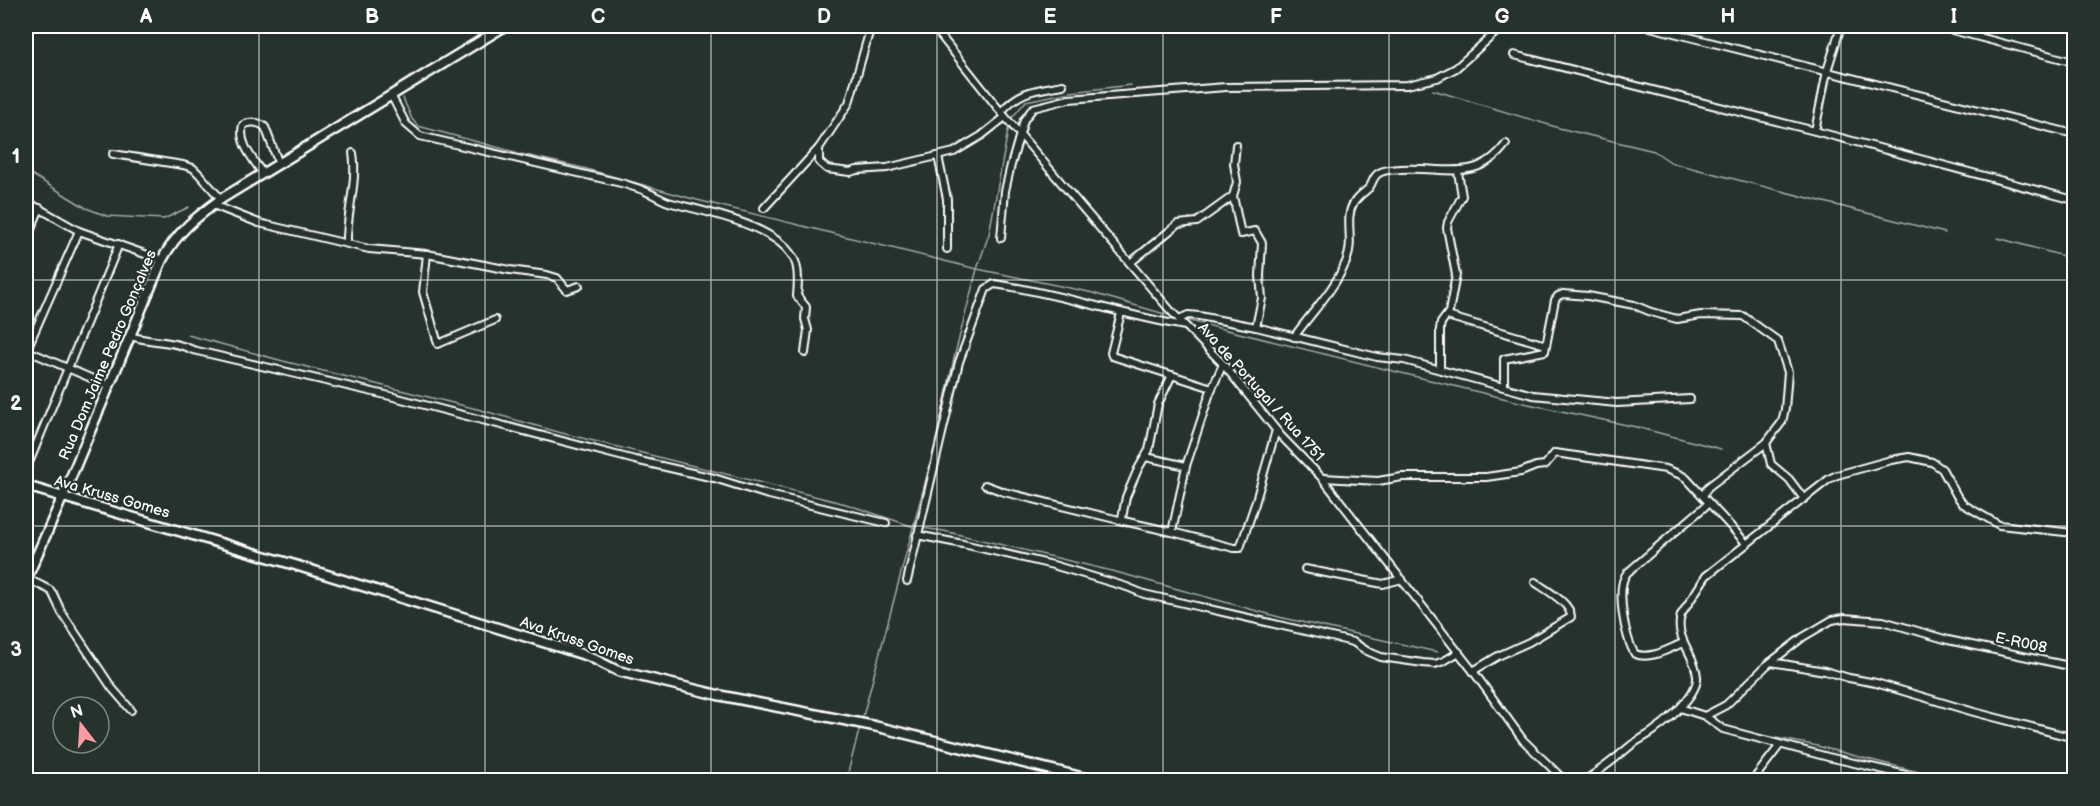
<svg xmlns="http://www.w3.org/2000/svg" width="2100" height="806" viewBox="0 0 2100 806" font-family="'Balsamiq Sans',sans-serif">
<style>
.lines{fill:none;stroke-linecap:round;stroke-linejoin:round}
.stream{stroke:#a4a9a7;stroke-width:1.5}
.street-casing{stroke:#fff;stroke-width:10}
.secondary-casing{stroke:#fff;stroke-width:13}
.street{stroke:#26332d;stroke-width:6}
.secondary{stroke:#26332d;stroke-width:8}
.grid{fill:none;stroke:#fff;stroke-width:1.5;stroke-opacity:0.55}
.labels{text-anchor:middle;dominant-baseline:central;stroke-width:4.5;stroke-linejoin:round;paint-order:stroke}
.street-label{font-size:15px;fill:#fff;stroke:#26332d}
.neatline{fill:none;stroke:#fff;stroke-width:2}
.grid-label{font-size:20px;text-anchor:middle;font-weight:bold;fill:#fff}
</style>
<rect width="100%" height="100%" fill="#26332d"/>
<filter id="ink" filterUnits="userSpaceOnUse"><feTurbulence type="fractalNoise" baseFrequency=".0167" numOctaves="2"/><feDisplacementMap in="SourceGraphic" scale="12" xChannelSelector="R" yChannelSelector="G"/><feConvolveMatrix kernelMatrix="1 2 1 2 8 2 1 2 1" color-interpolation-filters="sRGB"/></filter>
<g filter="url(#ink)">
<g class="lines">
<g class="stream">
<path d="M1433,90L1559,128L1654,151L1672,163L1945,233"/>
<path d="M403,98L412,119L418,126L515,152"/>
<path d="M1010,120L1026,101L1071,92L1131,85"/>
<path d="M521,154L583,168L693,199L977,269L1089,292L1168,315"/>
<path d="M26,171L86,208L107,216L164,219L189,207"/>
<path d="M1998,238L2074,259"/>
<path d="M1182,319L1519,402L1636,427L1721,449"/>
<path d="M188,335L283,361L481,410L558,432L846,504L917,528"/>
<path d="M922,528L944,531L1116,572L1279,617L1437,652"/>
<path d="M862,720L935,445L955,354L977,269L989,234L1009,125"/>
<path d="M1750,733L1813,745L1950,780"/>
<path d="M846,780L860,727"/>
</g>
<defs>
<g id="street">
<path d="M933,26L1001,112L1081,206L1170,310L1223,364L1281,436L1322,478L1473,671L1523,740L1564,780"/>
<path d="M1646,26L2074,134"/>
<path d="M1937,26L2074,62"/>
<path d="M1514,55L1815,131L1827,71L1841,26"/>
<path d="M391,95L406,124L420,136L625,184C632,187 640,188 647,192C655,195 663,201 672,203C705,212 784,226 796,264C799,274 798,285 797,296L806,307L805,319L808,330L805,353"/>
<path d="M1001,112C1020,90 1035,90 1063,85"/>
<path d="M1815,131L2074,200"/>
<path d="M1236,145L1234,164L1237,182L1233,196L1241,234L1255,231L1262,243L1260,276L1262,298L1256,327"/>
<path d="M819,148V162L827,169L850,172L857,170L887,168L954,152L981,136L1005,117"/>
<path d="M113,154L183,165L193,168L199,174L221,199"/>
<path d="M938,156L947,199V249"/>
<path d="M263,174C253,159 238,143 243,125C250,121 259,122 265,127L279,164"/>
<path d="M26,201L79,231L162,260"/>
<path d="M213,205L259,223L369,249L427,254L510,270L547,275L557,278L567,290L579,286"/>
<path d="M764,208L819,148L849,103L871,26"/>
<path d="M1001,238L1005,191L1011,165L1024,120L1033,108L1069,99L1226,87L1407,85L1437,78L1456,68L1503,26"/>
<path d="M26,241L40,208"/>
<path d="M347,243C346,213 358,183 353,153"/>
<path d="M427,254L423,292L438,344L495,320"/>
<path d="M1130,263L1178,224L1197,222L1233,196"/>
<path d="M1121,313L1111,353L1112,356L1212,388"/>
<path d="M1447,316L1546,345"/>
<path d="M1179,319L1188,315L1199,316L1256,327L1377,357L1404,360L1533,395L1617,403L1690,399"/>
<path d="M130,336C152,343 173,340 193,350L390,396L635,460L714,478L765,494L886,523"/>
<path d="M1294,337C1312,312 1334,290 1346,262C1355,241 1344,220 1353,204C1357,197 1363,193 1369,188C1373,183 1373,176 1379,173C1385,169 1394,170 1401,169C1443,166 1476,184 1506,144"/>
<path d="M26,350L109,386"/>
<path d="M26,351L79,231"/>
<path d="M1440,369V329L1441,323L1449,312L1456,275L1447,228L1448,222L1462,196L1458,172"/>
<path d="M1504,387V359L1545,351L1555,300L1558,296L1563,294L1588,296L1634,305L1651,312L1677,319L1701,315L1743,316L1778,341L1788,372L1785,409L1782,422L1766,443L1708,487L1703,496"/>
<path d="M1766,443L1771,464L1789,479L1804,499"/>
<path d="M1146,457L1186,466L1210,393L1223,364"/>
<path d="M1186,466L1172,532L1234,548H1240L1255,504L1276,430"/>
<path d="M26,470L119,244"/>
<path d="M1323,478L1378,481L1402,477H1486L1521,472L1536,466L1545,465L1555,453L1666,469L1681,475L1686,478L1746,543"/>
<path d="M985,485L1004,492L1119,520L1122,518L1126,497L1138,469L1149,450L1158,404L1172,375"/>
<path d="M1119,520L1172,532"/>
<path d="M917,535L963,544L1053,565L1127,587L1144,594L1353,642L1367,651L1381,657L1423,663L1435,664L1444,661L1459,652"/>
<path d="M1305,569L1383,584L1402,579"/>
<path d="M26,578L50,590L53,594L62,613L112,688L131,710"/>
<path d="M907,581L959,362L986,289L994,284C1059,293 1121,315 1185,326"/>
<path d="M1683,643C1668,649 1651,660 1635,654C1625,640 1615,587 1627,573L1709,503"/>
<path d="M1771,662L1825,671L1849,678L1876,683L1974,712L2074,738"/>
<path d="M1473,671L1498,656L1529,642L1571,617C1571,603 1546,590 1535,582"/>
<path d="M1680,708L1705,716L1723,729L1828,757L1928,780"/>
<path d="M1705,716L1726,705L1767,665L1803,637L1832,620L1844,618L1883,621L1948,640L2074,667"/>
<path d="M26,773L28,780"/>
<path d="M1585,780C1601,770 1615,759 1629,747C1637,740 1648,736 1656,729C1669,720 1699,693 1697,676C1695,653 1674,639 1681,615L1706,576L1829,479L1837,475L1891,460L1909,457L1932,462L1942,469L1957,496L1963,504L1999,525L2074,533"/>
<path d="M1753,780L1780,745"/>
</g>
<g id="secondary">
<path d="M26,486L295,565L588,656L618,671L718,695L874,726L1093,780"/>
<path d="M26,580L63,496L162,260C177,232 195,218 221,199L505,26"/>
</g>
</defs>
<use href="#street" class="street-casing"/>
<use href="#secondary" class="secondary-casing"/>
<use href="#street" class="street"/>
<use href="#secondary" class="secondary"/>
</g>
</g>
<path class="grid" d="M259,26V780M485,26V780M711,26V780M937,26V780M1163,26V780M1389,26V780M1615,26V780M1841,26V780M26,280H2074M26,526H2074"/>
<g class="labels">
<g class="street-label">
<text transform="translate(108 355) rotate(-67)">Rua Dom Jaime Pedro Gonçalves</text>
<text transform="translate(1261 392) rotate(48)">Ava de Portugal / Rua 1751</text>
<text transform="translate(112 497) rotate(16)">Ava Kruss Gomes</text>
<text transform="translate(577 641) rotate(19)">Ava Kruss Gomes</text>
<text transform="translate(2021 643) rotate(12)">E-R008</text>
</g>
</g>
<rect width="2100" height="806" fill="none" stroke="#26332d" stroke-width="66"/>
<g transform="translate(81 725) rotate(343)"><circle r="28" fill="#26332d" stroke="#7d8581" stroke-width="1.5"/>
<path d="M0-4.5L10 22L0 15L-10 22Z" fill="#ff9aa2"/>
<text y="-9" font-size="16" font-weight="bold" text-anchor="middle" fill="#ffffff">N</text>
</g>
<rect x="33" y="33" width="2034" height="740" class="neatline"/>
<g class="grid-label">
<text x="146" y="23">A</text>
<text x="372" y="23">B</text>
<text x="598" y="23">C</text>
<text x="824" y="23">D</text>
<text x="1050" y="23">E</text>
<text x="1276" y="23">F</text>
<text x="1502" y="23">G</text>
<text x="1728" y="23">H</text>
<text x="1954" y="23">I</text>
<text x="16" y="163">1</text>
<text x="16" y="410">2</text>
<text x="16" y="656">3</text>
</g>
</svg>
